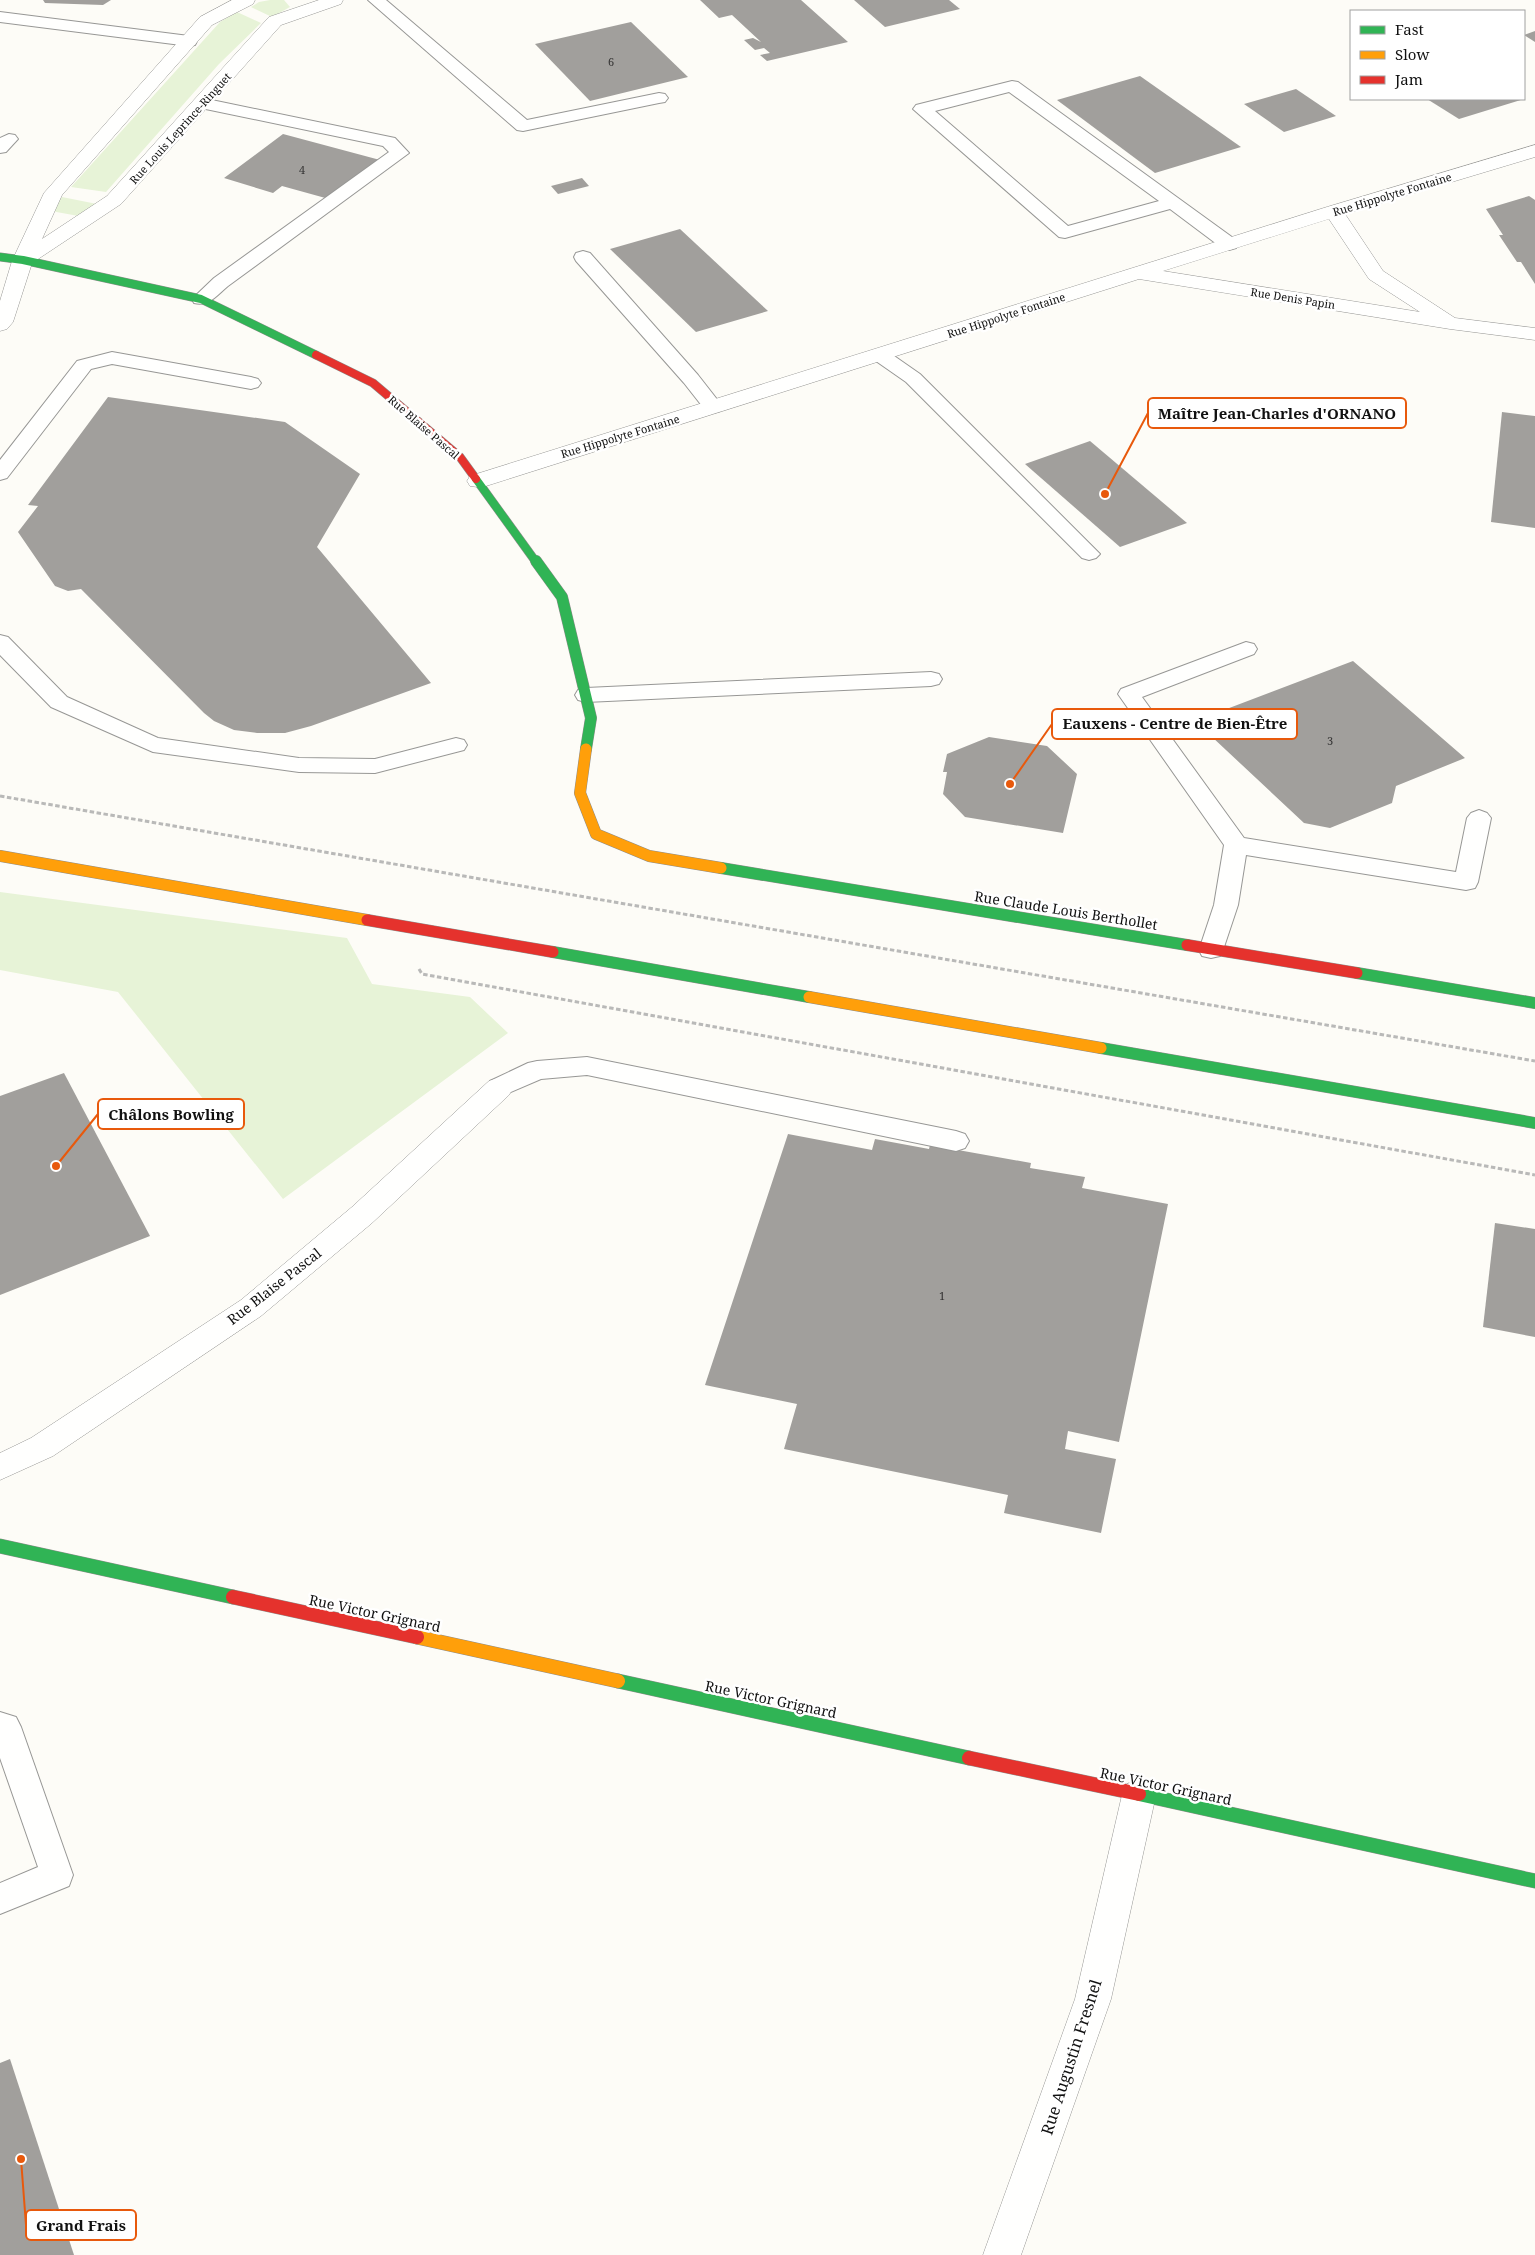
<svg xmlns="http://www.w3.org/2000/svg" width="1535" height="2255" viewBox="0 0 1535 2255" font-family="'Noto Serif',serif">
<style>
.green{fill:#e7f3d7}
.building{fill:#a19f9c}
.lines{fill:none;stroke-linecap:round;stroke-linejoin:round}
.lane-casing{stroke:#979795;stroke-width:2}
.street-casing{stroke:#979795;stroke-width:1}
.fast-far2-casing{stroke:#8e8d8b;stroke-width:9}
.fast-far1-casing{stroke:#8e8d8b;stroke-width:12}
.fast-casing{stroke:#8e8d8b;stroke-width:15}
.slow-far1-casing{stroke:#8e8d8b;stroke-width:12}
.slow-casing{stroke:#8e8d8b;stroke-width:15}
.jam-far2-casing{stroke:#8e8d8b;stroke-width:9}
.jam-far1-casing{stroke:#8e8d8b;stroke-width:12}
.jam-casing{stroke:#8e8d8b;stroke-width:15}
.path{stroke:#b9b9b8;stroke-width:3;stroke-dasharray:4.5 2.5;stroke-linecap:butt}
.lane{fill:#fffffe;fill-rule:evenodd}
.street{fill:#fffffe;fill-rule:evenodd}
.fast-far2{stroke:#30b455;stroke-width:8}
.fast-far1{stroke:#30b455;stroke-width:11}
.fast{stroke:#30b455;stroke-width:14}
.slow-far1{stroke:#ff9f0a;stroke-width:11}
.slow{stroke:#ff9f0a;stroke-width:14}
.jam-far2{stroke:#e5322d;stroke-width:8}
.jam-far1{stroke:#e5322d;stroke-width:11}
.jam{stroke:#e5322d;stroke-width:14}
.labels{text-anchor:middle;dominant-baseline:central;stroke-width:5;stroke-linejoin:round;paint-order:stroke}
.number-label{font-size:11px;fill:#353434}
.far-street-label{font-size:11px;fill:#111;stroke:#fff}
.street-label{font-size:14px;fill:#111;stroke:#fff}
.near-street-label{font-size:16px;fill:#111;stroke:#fff}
.leader{fill:none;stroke:#e8590c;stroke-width:2}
.callout-dot{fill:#e8590c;stroke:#fff;stroke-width:2}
.callout{fill:#fff;stroke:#e8590c;stroke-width:2}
.callout-label{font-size:15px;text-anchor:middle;font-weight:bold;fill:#111}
</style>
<rect width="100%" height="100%" fill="#fdfcf7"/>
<g class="green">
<path d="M270,0H284L290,7L272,17L251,7L259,2Z"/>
<path d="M237,12L261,23L219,64L106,192L71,187L220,22Z"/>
<path d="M62,197L97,204L84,217L51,211Z"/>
<path d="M0,892L347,938L372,984L470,997L508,1033L283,1199L118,992L0,970Z"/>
</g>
<g class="building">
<path d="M43,0H111L103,5L45,3Z"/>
<path d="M700,0H801L848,42L767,61L760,55L770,53L764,48L755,50L744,40L753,38L761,42L732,15L719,18Z"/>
<path d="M854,0H949L960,9L885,27Z"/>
<path d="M631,22L688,77L590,101L535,44Z"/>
<path d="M1535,31V42L1524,35Z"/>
<path d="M1140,76L1241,147L1155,173L1057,100Z"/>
<path d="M1296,89L1336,116L1284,132L1244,104Z"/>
<path d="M1427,99H1524L1459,119Z"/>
<path d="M283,134L380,160L329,199L282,186L273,193L224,178Z"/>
<path d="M582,178L589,186L558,194L551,186Z"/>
<path d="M1529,196L1535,200V284L1521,262H1517L1499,235H1503L1486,209Z"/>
<path d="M680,229L768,311L696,332L610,249Z"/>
<path d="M108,397L285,422L360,474L317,547L431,683L311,726L285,733H257L234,730L214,721L204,713L81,589L68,591L55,586L18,532L38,506L28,505Z"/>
<path d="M1502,412L1535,416V528L1491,522Z"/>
<path d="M1090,441L1187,523L1120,547L1025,464Z"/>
<path d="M1353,661L1465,758L1396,786L1392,803L1330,828L1304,823L1195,721Z"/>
<path d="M989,737L1047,746L1077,774L1063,833L965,817L943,794L947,772H943L947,754Z"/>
<path d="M64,1073L150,1236L0,1295V1096Z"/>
<path d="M788,1134L872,1150L875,1139L929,1149L930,1145L1031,1163L1030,1168L1085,1177L1082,1188L1168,1204L1119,1442L1068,1431L1065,1449L1116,1459L1101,1533L1004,1513L1008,1495L784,1449L797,1404L705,1385Z"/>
<path d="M1495,1223L1535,1229V1337L1483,1327Z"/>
<path d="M10,2059L74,2255H0V2063Z"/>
</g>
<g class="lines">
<defs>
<g id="lane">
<path d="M368,0H386L527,120L659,93L665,94L668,98L665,102L659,103L523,131L517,130Z"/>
<path d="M0,12L189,36L195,37L197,41L195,45L189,46L0,22Z"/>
<path d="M1012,81L1018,82L1236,240L1238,244L1236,248L1229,250L1222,248L1170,209L1065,238L1059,237L913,109L916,105ZM1009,92L1159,201L1068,226L935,111Z"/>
<path d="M202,98L395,138L409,153L228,286C217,295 209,307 194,303L192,299L214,278L389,152L383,146L196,107L193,103L196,99Z"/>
<path d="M9,134L15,135L18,139L6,152L0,153V138Z"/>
<path d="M583,251L590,253L698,375L723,407L720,411L713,413L706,411L684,383L576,261L574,257L576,253Z"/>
<path d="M880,349L887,351L920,374L1100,554L1096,558L1089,560L1082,558L906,382L873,359L870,355L873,351Z"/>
<path d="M112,352L251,377L258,379L261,383L258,387L251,389L112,364L91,369L7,478L0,480V460L77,361Z"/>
<path d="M0,635L8,637L67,697L158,738L299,758L375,759L456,738L464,740L467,745L464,750L375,773L299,772L153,752L51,707L0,655Z"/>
<path d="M1246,642L1254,644L1257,649L1254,654L1142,697L1244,838L1456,872L1467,818L1471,813L1479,810L1487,813L1491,818L1478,882L1475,888L1466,890L1246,855L1238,905L1223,950L1220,956L1211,958L1202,956L1199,950L1214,905L1224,845L1118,694L1121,689Z"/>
<path d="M931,672L939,674L942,679L939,684L931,686L586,702L578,700L575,695L578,690L586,688Z"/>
<path d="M587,1057L956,1131L965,1134L969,1141L965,1148L956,1151L587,1075L541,1079L499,1097L490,1095L486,1088L490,1081L528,1063L537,1061Z"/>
<path d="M0,1712L16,1717L21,1727L73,1875L69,1886L0,1914V1883L38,1867L0,1758Z"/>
</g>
<g id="street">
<path d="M232,0H255L253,4L212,25L62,195L42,239L107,196L269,17L319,0H343L341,4L281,25L121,204L32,263L13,322L7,329L0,331V301L12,261L44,193L200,17Z"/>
<path d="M1535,145V157L1345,214L1383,271L1455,318L1535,328V340L1450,329L1139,279L486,486L478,487L470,486L467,481L470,476L1327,207ZM1329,219L1369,279L1420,312L1163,271Z"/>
<path d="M499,1078L509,1081L513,1088L509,1095L372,1223L261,1316L53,1456L0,1480V1453L31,1438L241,1300L352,1207L489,1081Z"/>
<path d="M1139,1780L1151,1784L1156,1795L1111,1999L1021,2255H983L1075,1999L1122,1795L1127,1784Z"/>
</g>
<g id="fast-far2">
<path d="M0,257L23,260L201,299L316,355"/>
<path d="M476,479L536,562"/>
</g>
<g id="fast-far1">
<path d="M536,561L562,597L591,718L586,749"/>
<path d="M721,868L1187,945"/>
<path d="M553,952L809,997"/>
<path d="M1357,973L1535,1003"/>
<path d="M1101,1048L1535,1123"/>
</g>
<g id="fast">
<path d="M0,1546L233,1597"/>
<path d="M618,1681L969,1758"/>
<path d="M1139,1794L1535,1881"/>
</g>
<g id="slow-far1">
<path d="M586,749L580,793L596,834L649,856L721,868"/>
<path d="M0,856L367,920"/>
<path d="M809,997L1101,1048"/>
</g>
<path id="slow" d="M417,1637L618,1681"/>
<path id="jam-far2" d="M316,355L373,383L460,457L476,479"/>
<g id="jam-far1">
<path d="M367,920L553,952"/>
<path d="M1187,945L1357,973"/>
</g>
<g id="jam">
<path d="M233,1597L417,1637"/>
<path d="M969,1758L1139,1794"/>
</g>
</defs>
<use href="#lane" class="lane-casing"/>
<use href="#street" class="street-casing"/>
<use href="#fast-far2" class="fast-far2-casing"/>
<use href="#fast-far1" class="fast-far1-casing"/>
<use href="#fast" class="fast-casing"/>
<use href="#slow-far1" class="slow-far1-casing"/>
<use href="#slow" class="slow-casing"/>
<use href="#jam-far2" class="jam-far2-casing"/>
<use href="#jam-far1" class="jam-far1-casing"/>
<use href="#jam" class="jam-casing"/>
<g class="path">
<path d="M0,796L1535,1061"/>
<path d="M419,969L422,974L1535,1175"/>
</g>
<use href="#lane" class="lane"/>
<use href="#street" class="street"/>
<use href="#fast-far2" class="fast-far2"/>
<use href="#fast-far1" class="fast-far1"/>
<use href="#fast" class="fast"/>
<use href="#slow-far1" class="slow-far1"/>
<use href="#slow" class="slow"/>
<use href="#jam-far2" class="jam-far2"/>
<use href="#jam-far1" class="jam-far1"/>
<use href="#jam" class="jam"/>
</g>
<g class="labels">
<g class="number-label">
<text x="611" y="61">6</text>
<text x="302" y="169">4</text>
<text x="1330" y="740">3</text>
<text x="942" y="1295">1</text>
</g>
<g class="far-street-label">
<text transform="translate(180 128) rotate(-48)">Rue Louis Leprince-Ringuet</text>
<text transform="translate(1392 194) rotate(-17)">Rue Hippolyte Fontaine</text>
<text transform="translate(1293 298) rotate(9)">Rue Denis Papin</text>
<text transform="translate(1006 315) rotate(-18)">Rue Hippolyte Fontaine</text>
<text transform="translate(424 427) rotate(41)">Rue Blaise Pascal</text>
<text transform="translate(620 436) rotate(-17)">Rue Hippolyte Fontaine</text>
</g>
<g class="street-label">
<text transform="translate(1066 910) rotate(9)">Rue Claude Louis Berthollet</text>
<text transform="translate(274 1286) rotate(-38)">Rue Blaise Pascal</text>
<text transform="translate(375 1613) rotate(12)">Rue Victor Grignard</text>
<text transform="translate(771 1699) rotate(12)">Rue Victor Grignard</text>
<text transform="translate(1166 1786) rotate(12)">Rue Victor Grignard</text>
</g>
<g class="near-street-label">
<text transform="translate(1071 2057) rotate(-72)">Rue Augustin Fresnel</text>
</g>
</g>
<path class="leader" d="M1105 494L1148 413M1010 784L1052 724M56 1166L98 1114M21 2159L26 2225"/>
<g class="callout-dot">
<circle cx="1105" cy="494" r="5"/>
<circle cx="1010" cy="784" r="5"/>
<circle cx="56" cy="1166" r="5"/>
<circle cx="21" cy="2159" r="5"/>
</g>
<g class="callout">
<rect x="1148" y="398" width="258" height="30" rx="5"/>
<rect x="1052" y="709" width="245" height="30" rx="5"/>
<rect x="98" y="1099" width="146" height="30" rx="5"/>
<rect x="26" y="2210" width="110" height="30" rx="5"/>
</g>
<g class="callout-label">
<text x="1277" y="419">Maître Jean-Charles d'ORNANO</text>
<text x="1175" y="729">Eauxens - Centre de Bien-Être</text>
<text x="171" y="1120">Châlons Bowling</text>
<text x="81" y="2231">Grand Frais</text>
</g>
<rect x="1350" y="10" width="175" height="90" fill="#ffffff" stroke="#a0a0a0"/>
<rect x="1360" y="26" width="25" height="8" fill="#30b455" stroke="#a0a0a0"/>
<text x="1395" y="35" font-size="15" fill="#111111">Fast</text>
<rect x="1360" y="51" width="25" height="8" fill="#ff9f0a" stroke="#a0a0a0"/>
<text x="1395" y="60" font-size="15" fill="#111111">Slow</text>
<rect x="1360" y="76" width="25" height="8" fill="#e5322d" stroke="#a0a0a0"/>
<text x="1395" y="85" font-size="15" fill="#111111">Jam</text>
</svg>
